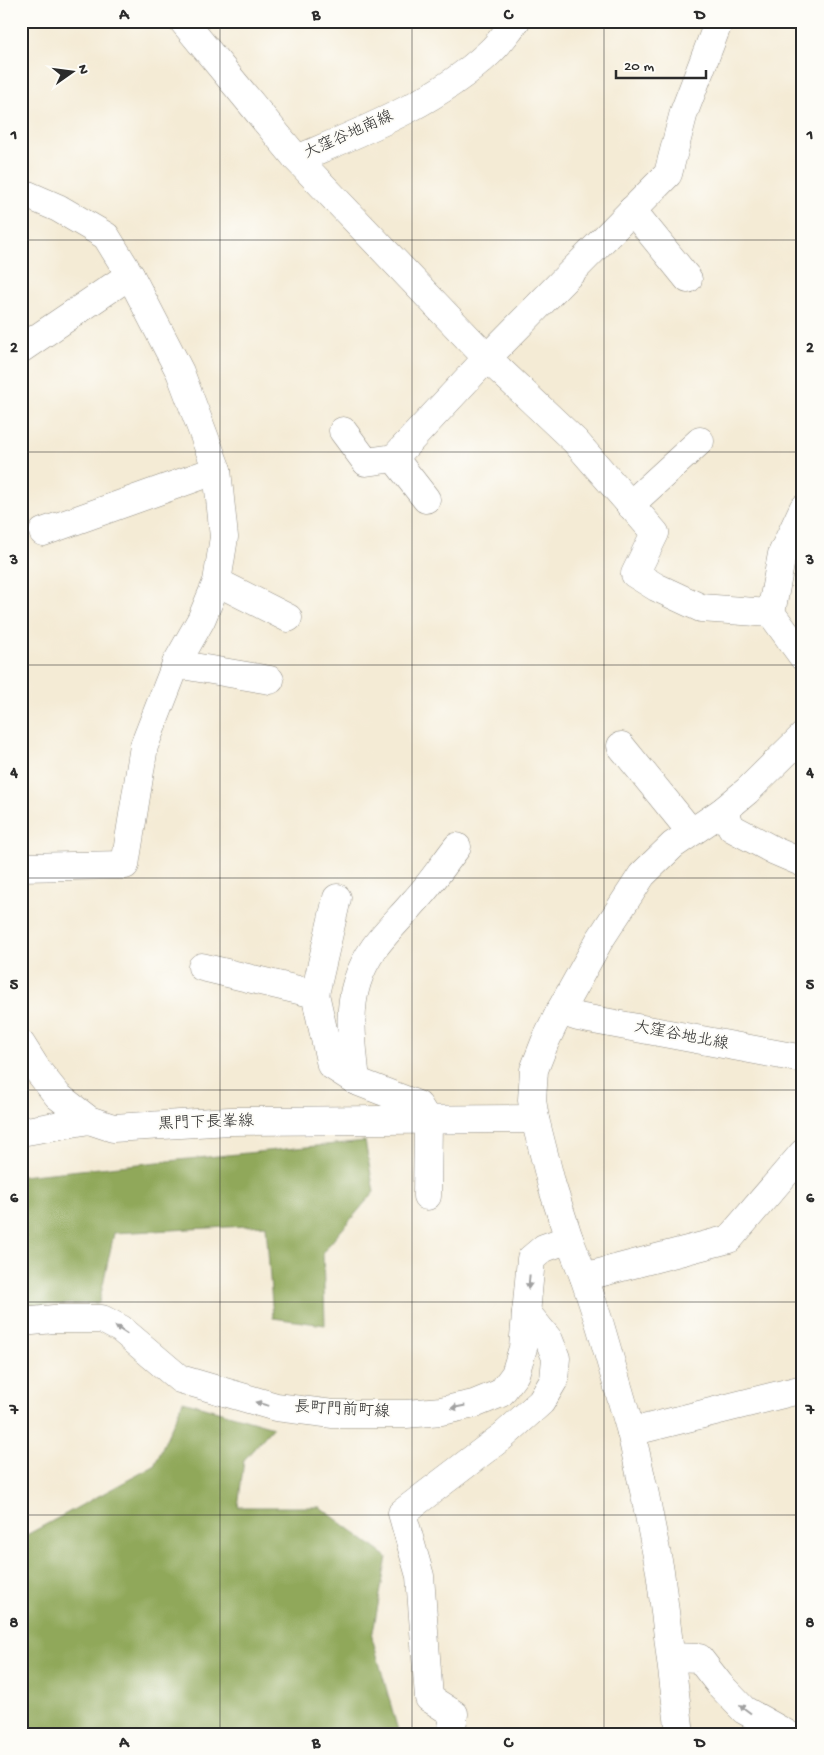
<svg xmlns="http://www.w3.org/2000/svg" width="824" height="1755" viewBox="0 0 824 1755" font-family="'Gochi Hand','Klee One',sans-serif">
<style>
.forest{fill:#90a85a;stroke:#5e6a42}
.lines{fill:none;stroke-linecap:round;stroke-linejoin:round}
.minor-casing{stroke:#908b80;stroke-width:29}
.minor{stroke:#fff;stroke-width:28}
.oneway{fill:#a0a0a0}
.grid{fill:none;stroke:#2b2b2b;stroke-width:1;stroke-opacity:0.55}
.labels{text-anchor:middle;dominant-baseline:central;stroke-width:4;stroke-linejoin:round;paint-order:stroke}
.street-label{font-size:16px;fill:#2b2b2b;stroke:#fdfcf7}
.neatline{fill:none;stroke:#2b2b2b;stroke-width:2}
.grid-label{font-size:16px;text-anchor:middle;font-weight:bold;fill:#2b2b2b}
</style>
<rect width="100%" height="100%" fill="#fdfcf7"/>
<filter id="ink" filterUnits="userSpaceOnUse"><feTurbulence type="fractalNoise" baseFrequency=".02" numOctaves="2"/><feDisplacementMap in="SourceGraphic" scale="10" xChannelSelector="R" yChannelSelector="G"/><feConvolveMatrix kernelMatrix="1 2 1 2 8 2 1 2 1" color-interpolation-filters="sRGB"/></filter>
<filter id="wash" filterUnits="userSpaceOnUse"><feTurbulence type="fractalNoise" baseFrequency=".0096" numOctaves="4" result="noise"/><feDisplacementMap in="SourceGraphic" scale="20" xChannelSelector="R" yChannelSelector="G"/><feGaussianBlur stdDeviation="1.12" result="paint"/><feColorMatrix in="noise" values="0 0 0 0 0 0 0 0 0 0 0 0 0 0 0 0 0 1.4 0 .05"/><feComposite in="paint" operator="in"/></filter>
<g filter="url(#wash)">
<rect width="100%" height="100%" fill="#f4ebd5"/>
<g class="forest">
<path d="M365,1141L374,1192L323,1252L325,1325L273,1318L266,1225L114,1233L99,1303L21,1306V1176Z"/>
<path d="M183,1401L273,1427L244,1460L238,1507H320L387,1557L372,1637L399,1734H21V1538L154,1466Z"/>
</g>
</g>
<g filter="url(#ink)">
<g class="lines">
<defs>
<g id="minor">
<path d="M183,21L297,159C363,131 436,103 489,53C499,44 507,32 516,21"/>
<path d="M297,159L487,358L575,441L655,533L635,574L656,587L701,608L771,613"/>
<path d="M21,192L58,208L106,236L130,275L180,372L217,470L224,537L217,582L201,620L176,664L144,746L125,865L21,867"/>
<path d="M632,210L688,279"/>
<path d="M21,349L130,275"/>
<path d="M343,431L366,462L394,458L487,358L668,174L684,112L719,21"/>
<path d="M394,458L426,499"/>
<path d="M630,505L700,441"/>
<path d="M803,509L782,554L771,613L803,657"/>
<path d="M43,532L217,470"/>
<path d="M217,582L288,618"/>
<path d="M176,664L270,680"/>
<path d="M621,746L691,832"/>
<path d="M723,811L732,828L775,851L803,863"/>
<path d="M202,967L315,994L331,1065L356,1081L418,1105L428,1121L427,1196"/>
<path d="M315,994L337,898"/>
<path d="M560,1011L578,1017L803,1059"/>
<path d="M21,1044L38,1071L58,1096L89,1120L113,1128L230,1121L535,1119"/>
<path d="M356,1081C353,1050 347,1013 357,982C368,947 391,929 414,902C430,885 443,865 457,847"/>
<path d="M21,1132L89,1120"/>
<path d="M584,1277L729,1239L803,1153"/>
<path d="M21,1322L54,1319H102L121,1329L180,1379L276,1407L333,1414H406L441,1411L474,1404L501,1393L515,1374L523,1348L531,1259L544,1248L569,1239"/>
<path d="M631,1432L803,1389"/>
<path d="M671,1657L699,1658L720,1685L744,1710L787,1734"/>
<path d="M451,1734L454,1714L429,1698L420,1576L402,1513L503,1436L541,1402L554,1380L556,1358L549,1340L526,1312"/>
<path d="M680,1734L660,1571L645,1495L631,1432L600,1325L584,1277L569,1239L552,1186L535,1119L532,1100L534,1070L545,1042L560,1011L599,941L642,875L673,845L723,811L747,791L803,736"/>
</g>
</defs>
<use href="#minor" class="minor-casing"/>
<use href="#minor" class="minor"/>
</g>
<defs><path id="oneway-solid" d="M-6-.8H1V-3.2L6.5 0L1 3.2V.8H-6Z" transform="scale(1.25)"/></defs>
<g class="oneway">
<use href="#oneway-solid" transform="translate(529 1282) rotate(95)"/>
<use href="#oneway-solid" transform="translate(121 1330) rotate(-146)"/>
<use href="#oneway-solid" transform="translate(262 1404) rotate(-164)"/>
<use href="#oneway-solid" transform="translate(458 1407) rotate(169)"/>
<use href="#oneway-solid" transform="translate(745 1709) rotate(-143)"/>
</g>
</g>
<path class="grid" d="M220,21V1734M412,21V1734M604,21V1734M21,240H803M21,452H803M21,665H803M21,878H803M21,1090H803M21,1302H803M21,1515H803"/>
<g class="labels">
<g class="street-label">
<text transform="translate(349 136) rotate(-24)">大窪谷地南線</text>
<text transform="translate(681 1037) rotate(11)">大窪谷地北線</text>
<text transform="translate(206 1124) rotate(-2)">黒門下長峯線</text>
<text transform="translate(342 1411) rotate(3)">長町門前町線</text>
</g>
</g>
<rect width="824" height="1755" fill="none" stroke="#fdfcf7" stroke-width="55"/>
<g transform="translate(72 72) rotate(76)" stroke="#fdfcf7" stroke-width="4" paint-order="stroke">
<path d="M0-4L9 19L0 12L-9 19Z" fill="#2b2b2b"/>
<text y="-8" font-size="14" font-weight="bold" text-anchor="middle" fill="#2b2b2b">N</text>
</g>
<path d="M616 70v8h90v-8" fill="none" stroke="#2b2b2b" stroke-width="2.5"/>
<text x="624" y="70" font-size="15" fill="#2b2b2b" stroke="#fdfcf7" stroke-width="4" paint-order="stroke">20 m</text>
<rect x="28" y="28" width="768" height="1700" class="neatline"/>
<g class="grid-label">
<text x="124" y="19">A</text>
<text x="316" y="19">B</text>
<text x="508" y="19">C</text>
<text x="700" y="19">D</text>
<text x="14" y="139">1</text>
<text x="810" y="139">1</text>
<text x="14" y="352">2</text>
<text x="810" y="352">2</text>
<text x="14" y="564">3</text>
<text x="810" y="564">3</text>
<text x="14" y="777">4</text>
<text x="810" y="777">4</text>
<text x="14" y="989">5</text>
<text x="810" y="989">5</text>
<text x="14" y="1202">6</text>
<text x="810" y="1202">6</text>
<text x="14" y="1414">7</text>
<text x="810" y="1414">7</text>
<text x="14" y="1627">8</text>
<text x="810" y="1627">8</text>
<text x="124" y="1747">A</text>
<text x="316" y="1747">B</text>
<text x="508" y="1747">C</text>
<text x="700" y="1747">D</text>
</g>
</svg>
